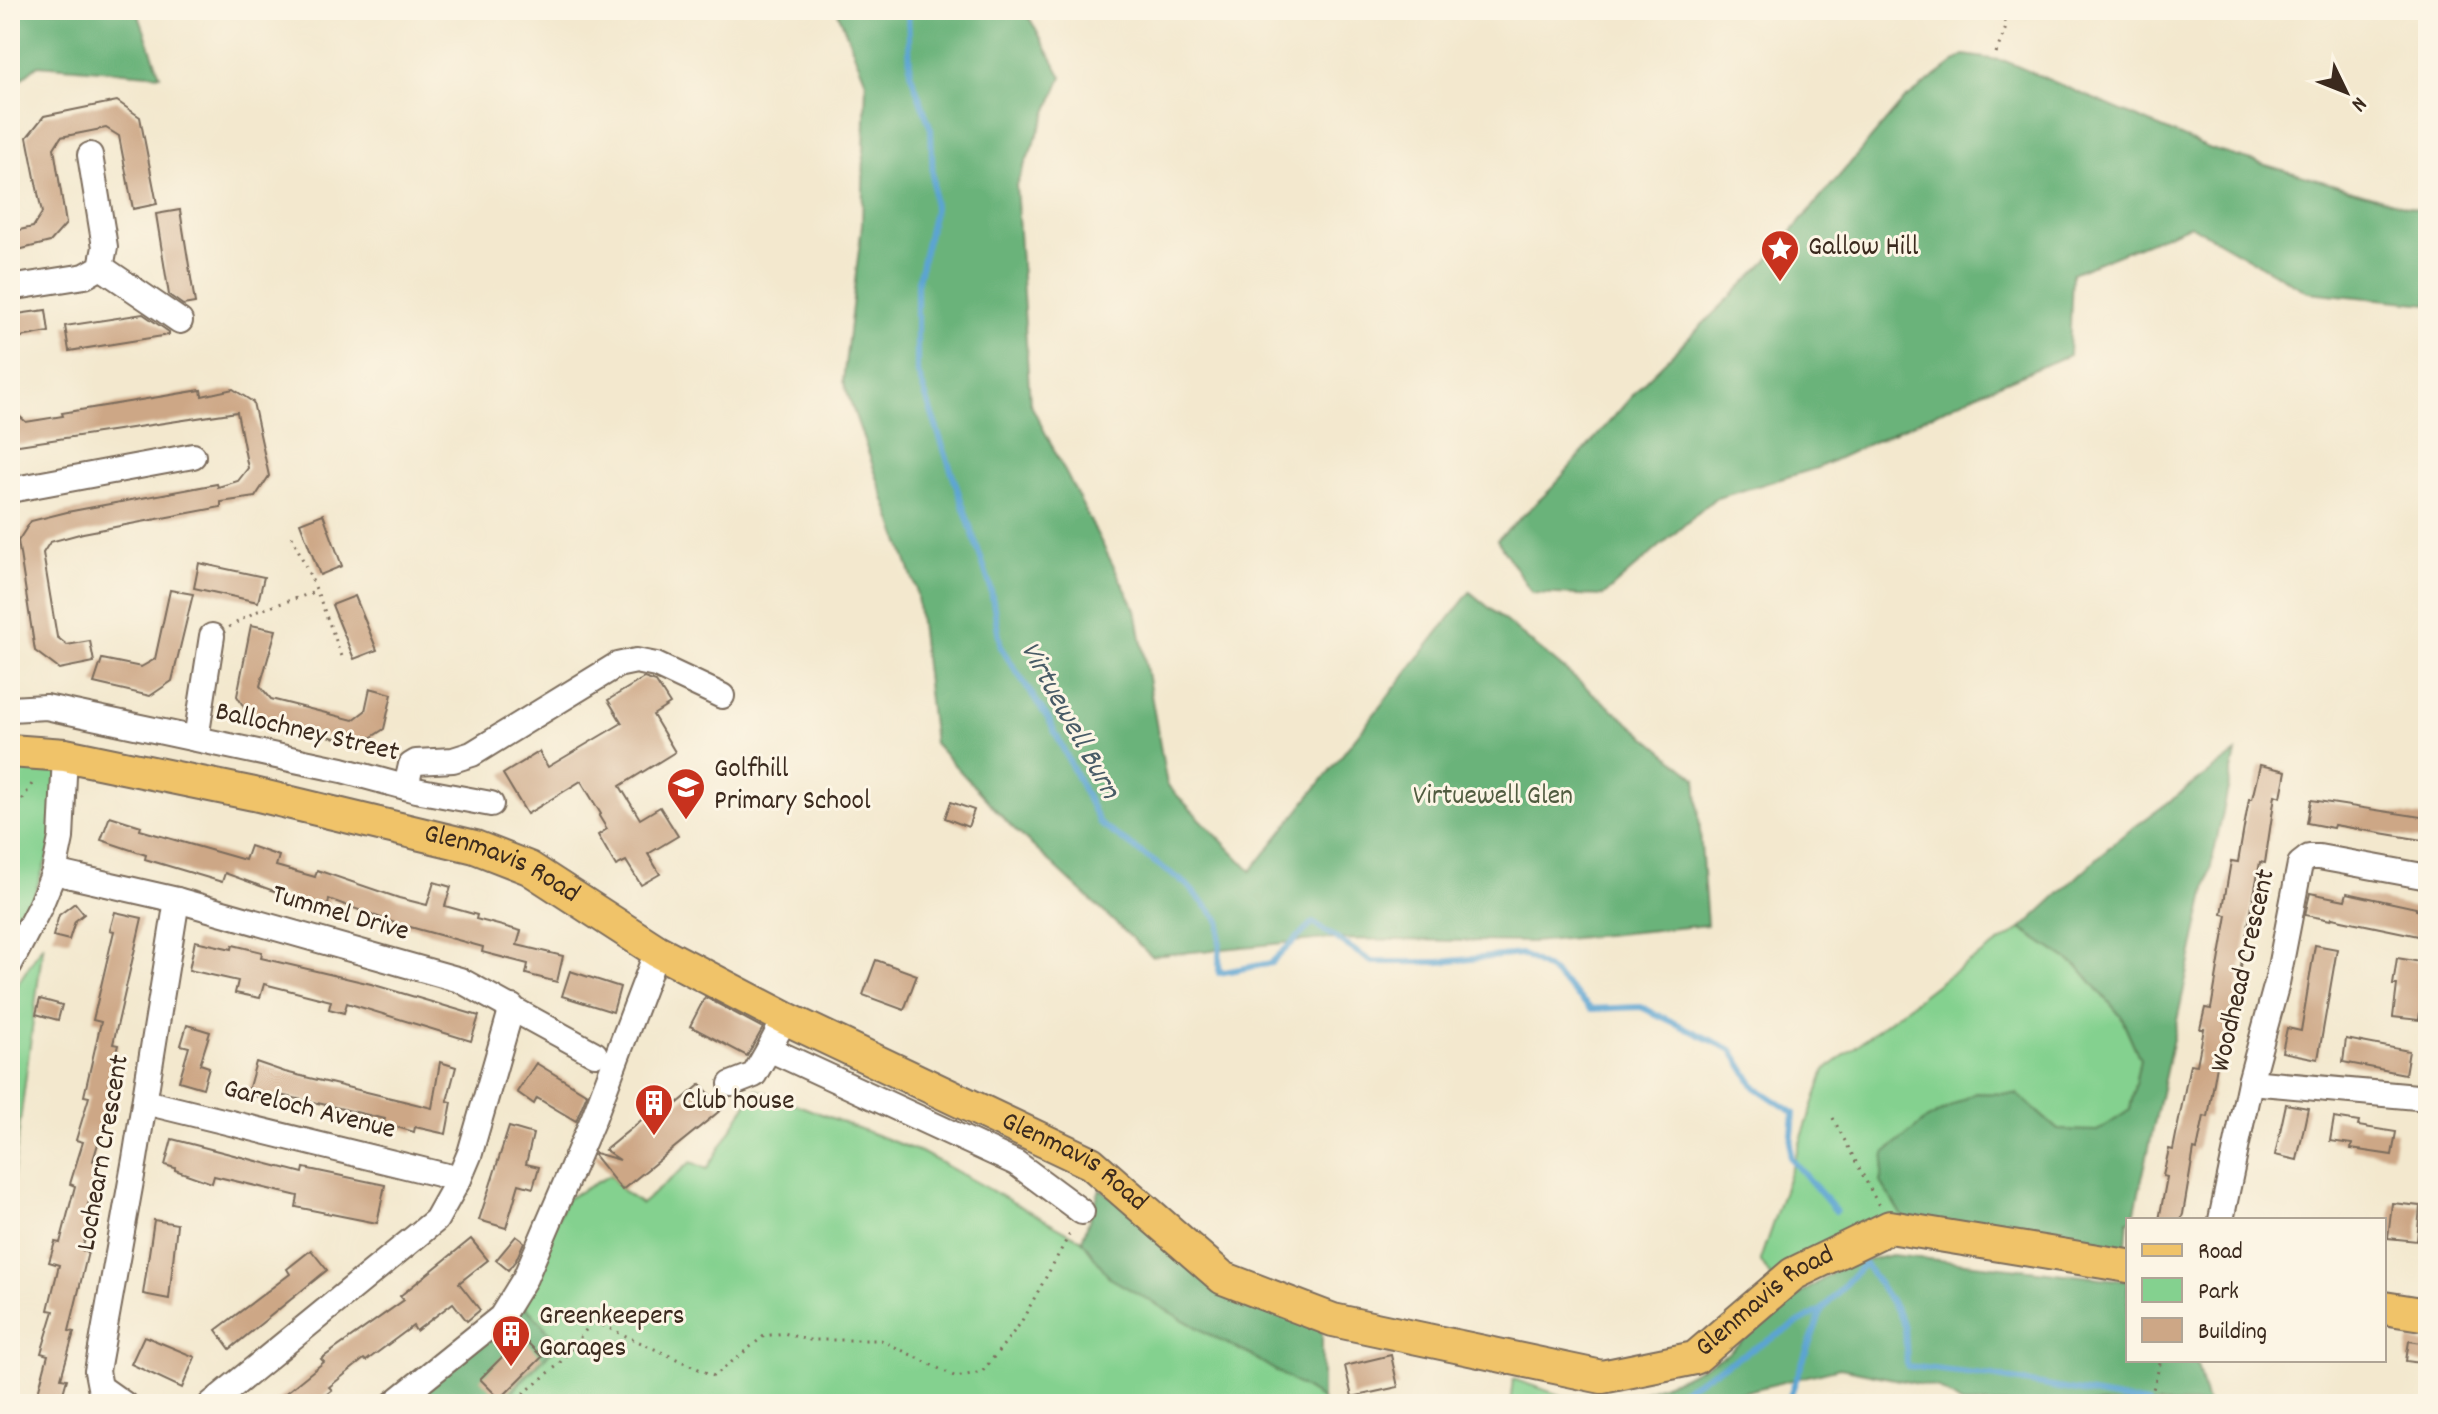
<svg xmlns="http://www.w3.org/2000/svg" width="2438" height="1414" viewBox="0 0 2438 1414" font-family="Dekko,sans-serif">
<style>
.green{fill:#84d18f;stroke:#607e56;stroke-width:2}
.forest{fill:#6bb37a;stroke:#536e4c;stroke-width:2}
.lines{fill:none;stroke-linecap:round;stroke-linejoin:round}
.stream{stroke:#5ba4d2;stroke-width:6}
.building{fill:#cda786}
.minor-casing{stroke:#7b6c5c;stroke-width:28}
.major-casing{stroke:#7b6c5c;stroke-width:36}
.path{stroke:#7b6c5c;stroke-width:3;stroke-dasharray:2 6;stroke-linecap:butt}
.minor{stroke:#fff;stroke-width:24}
.major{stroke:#f0c369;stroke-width:32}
.labels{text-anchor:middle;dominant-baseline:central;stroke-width:6;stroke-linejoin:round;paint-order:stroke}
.poi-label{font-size:28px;fill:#3b2a1e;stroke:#fcf5e5;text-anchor:start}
.street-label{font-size:28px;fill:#3b2a1e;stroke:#fcf5e5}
.park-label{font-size:28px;fill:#515c40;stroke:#fcf5e5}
.water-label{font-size:30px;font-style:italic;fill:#485b66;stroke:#fcf5e5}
</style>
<rect width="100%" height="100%" fill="#fcf5e5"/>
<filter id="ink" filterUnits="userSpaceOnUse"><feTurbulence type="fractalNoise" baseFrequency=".0125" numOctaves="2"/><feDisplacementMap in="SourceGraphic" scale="16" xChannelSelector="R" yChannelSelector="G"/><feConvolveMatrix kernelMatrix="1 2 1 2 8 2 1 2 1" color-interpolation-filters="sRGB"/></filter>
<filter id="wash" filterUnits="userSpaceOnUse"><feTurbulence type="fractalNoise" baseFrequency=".006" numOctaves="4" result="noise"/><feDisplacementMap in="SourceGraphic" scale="32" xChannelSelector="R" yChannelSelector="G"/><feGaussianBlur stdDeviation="1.8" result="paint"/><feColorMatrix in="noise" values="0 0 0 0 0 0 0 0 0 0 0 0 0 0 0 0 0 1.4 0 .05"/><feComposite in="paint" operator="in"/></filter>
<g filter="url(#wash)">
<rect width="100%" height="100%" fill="#f3e8ce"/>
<g class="green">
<path d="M10,764L60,765L55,836L10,962Z"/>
<path d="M2021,929L2080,968L2121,1016L2140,1059L2130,1110L2098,1132L2058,1130L2017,1094L1903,1218L1772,1279L1760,1260L1825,1070L1942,980Z"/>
<path d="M43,944L10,1199V996Z"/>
<path d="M756,1089L923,1153L1082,1240L1111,1278L1214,1337L1250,1355L1322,1399L1324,1404H499L559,1343L526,1307V1289L566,1199L610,1175L622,1190L641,1204L691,1162L707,1169Z"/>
<path d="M1513,1379L1574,1400L1607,1402L1605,1404H1510Z"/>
<path d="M1850,1393L1903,1404H1760L1766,1400Z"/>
</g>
<g class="forest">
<path d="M10,10H137L160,75L38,65L10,88Z"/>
<path d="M837,10H1025L1062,77L1016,185L1030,403L1136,610L1167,785L1251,871L1470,592L1696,778L1707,925L1533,942L1325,939L1151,956L1010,825L934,743L916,588L843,381L862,224L866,82Z"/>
<path d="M1964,55L2005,61L2211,149L2428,212V304L2308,292L2190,225L2072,273L2069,355L1983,391L1817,468L1714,499L1603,596L1532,593L1497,540L1550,490L1646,380L1766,262L1904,100Z"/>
<path d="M2236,753L2133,1220H2128L2125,1256L1903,1218L1881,1182L1885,1153L1924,1121L1975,1093L2017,1094L2058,1130L2098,1131L2130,1110L2140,1059L2121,1016L2080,968L2021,929L2118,839Z"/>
<path d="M1100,1189L1322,1329V1399L1250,1355L1214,1337L1110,1278L1082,1240Z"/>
<path d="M1892,1255L2128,1281V1360H2196L2207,1404H1962L1938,1388L1840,1368L1731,1395L1722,1404H1629L1640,1393L1683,1377L1727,1354L1775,1311L1843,1266Z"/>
<path d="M526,1307L559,1343L499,1404H402Z"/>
</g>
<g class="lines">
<g class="stream">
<path d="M908,10L910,72L931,129L934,211L917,285V370L990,585L1001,648L1049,720L1100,824L1186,884L1220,921L1219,973L1271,963L1313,923L1372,962H1440L1521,954L1552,972L1591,1009L1641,1007L1732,1050L1755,1087L1794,1113L1790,1157L1836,1211"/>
<path d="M1672,1404L1676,1393L1823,1309L1864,1263L1896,1309L1905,1328L1907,1366L1992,1376L2148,1404"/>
<path d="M1787,1404L1822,1310"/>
</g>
</g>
<g id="blocks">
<g class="building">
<path d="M117,101L140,117L157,204L133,209L119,136L106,128L61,137L54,148L66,224L50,242L10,252V232L33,227L42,213L27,137L44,116Z"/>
<path d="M180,210L195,303L183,305L169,295L156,214Z"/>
<path d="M46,310L49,332L10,339V315Z"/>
<path d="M143,314L169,332V335L69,351L65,326Z"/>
<path d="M233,389L253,402L269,476L255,497L221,502V507L83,533L50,542L43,553L57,637L67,645L90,641L94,662L59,669L35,651L18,541L31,521L67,512L217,484L218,487L238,481L248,468L237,412L19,445L10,439V408L26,422L63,416L62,413L201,390L202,396Z"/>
<path d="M323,514L342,566L320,575L300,523Z"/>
<path d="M199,563L264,577L258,602L194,588Z"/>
<path d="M170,590L193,594L172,681L150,696L94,683L102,659L141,667L155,659Z"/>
<path d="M355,596L377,650L354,659L332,605Z"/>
<path d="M251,625L276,630L260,686L271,699L353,720L365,711L370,688L392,694L384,729L361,744L251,718L237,696Z"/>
<path d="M644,678L656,682L670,704L653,715L675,752L620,786L640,819L660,807L678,836L648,854L660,874L641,885L626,861L616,866L598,835L607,829L599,816L601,814L581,781L527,814L503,774L539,752L548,767L622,723L608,700Z"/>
<path d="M2260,765L2286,771L2281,797L2275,795L2265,863L2260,862L2242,959L2236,1006L2232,1005L2220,1065H2217L2208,1117L2204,1116L2197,1150L2194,1149L2183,1214L2181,1220H2159L2167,1177L2163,1176L2169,1149L2173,1150L2190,1064L2197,1065L2204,1029H2200L2205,1008L2211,1009L2227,915L2222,914L2231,861L2238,862L2249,799H2252Z"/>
<path d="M2311,800L2428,818V841L2334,825L2333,828L2307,823Z"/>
<path d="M951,802L974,810L968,827L945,818Z"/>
<path d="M110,816L141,826L140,830L245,860L250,846L279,856L276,866L315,877L317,870L399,898L427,905L434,882L451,887L445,906L477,915L476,919L521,931L517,945L563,956L557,982L526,974L528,964L482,952L483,947L392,922L329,899L328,906L298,900L225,873L222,882L145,859L146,855L101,840Z"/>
<path d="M2310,893L2345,900L2347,893L2416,908V910L2428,913V938L2332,918L2331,920L2305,915Z"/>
<path d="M75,903L84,914L75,921L69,940L53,936L59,915Z"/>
<path d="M115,912L142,918L113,1044L118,1045L108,1083L112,1084L108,1109L93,1161L101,1164L88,1205L94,1206L82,1250L88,1252L69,1331L74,1332L61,1378L67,1379L60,1404H35L48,1355L41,1353L54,1311L48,1310L59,1265L49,1262L55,1242L60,1243L75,1186L70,1184L83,1142L76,1140L89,1097L84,1096L101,1022L93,1020L114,931L110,930Z"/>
<path d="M195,941L232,949L233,945L262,952L261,958L371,984L479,1016L471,1041L347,1003L344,1013L329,1009L331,1001L264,984L260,998L235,993L238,981L189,970Z"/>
<path d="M2315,945L2337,949L2318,1059L2282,1052L2287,1028L2301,1031Z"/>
<path d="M2397,958L2427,963L2419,1020L2393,1017L2397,985H2393Z"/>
<path d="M876,960L917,975L904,1010L863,995Z"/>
<path d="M570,971L620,987L613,1012L562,996Z"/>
<path d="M705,997L763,1028L747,1056L690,1026Z"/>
<path d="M40,999L62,1005L58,1020L36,1014Z"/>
<path d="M187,1025L210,1032L200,1064L209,1067L203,1088L179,1081L189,1047L181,1045Z"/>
<path d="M2346,1039L2409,1051L2405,1074L2343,1062Z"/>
<path d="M256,1062L285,1072L432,1108L440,1062L456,1067L447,1101L452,1102L446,1134L415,1127L414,1132L383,1123L385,1119L322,1104L279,1095L277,1102L247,1094Z"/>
<path d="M536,1063L587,1094L576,1121L537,1098L534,1104L517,1092Z"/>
<path d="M701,1084L722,1109L622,1190L594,1155L595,1153L620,1160L605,1150L655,1109L661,1117Z"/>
<path d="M2286,1104L2308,1108L2297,1160L2275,1155Z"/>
<path d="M2334,1118L2359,1122L2358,1126L2396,1132L2392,1155L2351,1149L2352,1144L2330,1141Z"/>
<path d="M509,1127L533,1134L526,1164L539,1167L533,1188L519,1184L506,1228L479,1220Z"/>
<path d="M172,1139L303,1173L304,1168L385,1185L377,1223L296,1207L298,1196L214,1176L212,1183L175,1170V1168L165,1165Z"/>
<path d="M2392,1203L2420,1206L2417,1241L2388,1238Z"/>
<path d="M154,1220L177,1224L169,1299L143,1294Z"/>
<path d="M516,1236L524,1242L516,1260L508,1270L496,1260Z"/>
<path d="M471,1239L488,1260L459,1283L480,1310L467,1321L453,1303L416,1331L413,1326L366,1361L364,1359L329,1387L332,1390L314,1404H272L324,1362L321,1359L404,1300L400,1296Z"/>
<path d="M311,1250L327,1270L230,1349L216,1330L290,1274L287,1269Z"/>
<path d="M144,1336L195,1357L182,1388L131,1364Z"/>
<path d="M522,1337L542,1357L500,1399L480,1379Z"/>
<path d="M2409,1341L2428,1344V1364L2406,1361Z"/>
<path d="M1391,1355L1398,1387L1352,1397L1345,1366Z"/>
</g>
</g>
</g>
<g filter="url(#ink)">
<use href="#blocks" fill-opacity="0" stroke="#7b6c5c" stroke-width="2"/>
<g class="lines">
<defs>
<g id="minor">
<path d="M101,267L180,321"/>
<path d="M10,288L85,276L101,267L105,247L90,155"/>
<path d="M10,490L193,456"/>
<path d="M10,709L46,707L342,770L416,790L491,804"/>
<path d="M196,739L212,636"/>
<path d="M406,787L411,765L416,762L453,760L472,754L617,665L636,661L656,665L722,696"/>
<path d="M54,872L177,900L460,980L595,1054"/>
<path d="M10,964L40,906L54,872L61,838L65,755"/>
<path d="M785,1018L769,1049L1016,1163L1082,1212"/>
<path d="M2250,1082L2428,1098"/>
<path d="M731,1084L754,1075L769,1049"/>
<path d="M145,1102L459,1179"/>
<path d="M2221,1220L2250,1082L2277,983L2300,864L2309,857H2319L2428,877"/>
<path d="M124,1404L100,1387L97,1371L135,1159L177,900"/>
<path d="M211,1404L436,1220L459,1179L470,1153L512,1007"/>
<path d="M393,1404L501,1317L525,1278L594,1117L657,951"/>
</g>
<g id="major">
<path id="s1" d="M10,751L65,755L254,794L475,847L529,868L657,951L785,1018L1091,1163L1223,1278L1333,1320L1602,1377L1695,1358L1793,1274L1890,1227L2128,1266"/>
<path d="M2384,1308L2428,1315"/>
</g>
</defs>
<use href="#minor" class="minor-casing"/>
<use href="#major" class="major-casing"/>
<g class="path">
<path d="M1969,12L1970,10"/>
<path d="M1996,53L2005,30V10"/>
<path d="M292,536L316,589L343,659"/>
<path d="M229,627L255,612L312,593L316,589"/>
<path d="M10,820L35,779"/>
<path d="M1833,1118L1879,1206"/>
<path d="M511,1404L558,1365L593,1321L714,1376L764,1336L784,1333L807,1340H881L956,1377L982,1372L1020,1324L1071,1232"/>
<path d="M2149,1404L2161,1360"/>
</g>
<use href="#minor" class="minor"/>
<use href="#major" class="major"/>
</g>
</g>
<defs>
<symbol id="sight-pin" viewBox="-11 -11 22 30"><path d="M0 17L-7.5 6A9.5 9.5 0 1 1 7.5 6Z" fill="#c8321e" stroke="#fcf5e5"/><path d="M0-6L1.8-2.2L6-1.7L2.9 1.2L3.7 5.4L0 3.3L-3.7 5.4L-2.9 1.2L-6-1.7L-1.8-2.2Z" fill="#fff"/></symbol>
<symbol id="school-pin" viewBox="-11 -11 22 30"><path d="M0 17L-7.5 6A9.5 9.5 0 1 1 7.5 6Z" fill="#c8321e" stroke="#fcf5e5"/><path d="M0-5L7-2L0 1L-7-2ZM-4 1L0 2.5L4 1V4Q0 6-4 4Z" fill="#fff"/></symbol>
<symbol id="building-pin" viewBox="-11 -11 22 30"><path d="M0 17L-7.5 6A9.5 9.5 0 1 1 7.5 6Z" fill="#c8321e" stroke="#fcf5e5"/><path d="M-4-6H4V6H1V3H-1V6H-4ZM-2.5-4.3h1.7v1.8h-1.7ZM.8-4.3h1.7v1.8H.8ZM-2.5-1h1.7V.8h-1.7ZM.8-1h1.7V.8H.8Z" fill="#fff"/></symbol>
</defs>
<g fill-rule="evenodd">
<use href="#sight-pin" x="1758" y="227" width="44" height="60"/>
<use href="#school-pin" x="664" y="765" width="44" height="60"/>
<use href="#building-pin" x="632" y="1081" width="44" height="60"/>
<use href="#building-pin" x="489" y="1312" width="44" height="60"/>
</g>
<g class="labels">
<g class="poi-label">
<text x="1808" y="249">Gallow Hill</text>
<text x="714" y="771">Golfhill<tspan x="714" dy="32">Primary School</tspan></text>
<text x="682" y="1103">Club house</text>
<text x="539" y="1318">Greenkeepers<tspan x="539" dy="32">Garages</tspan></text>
</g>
<g class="street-label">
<text transform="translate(307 734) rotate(13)">Ballochney Street</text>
<text stroke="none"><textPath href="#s1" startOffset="506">Glenmavis Road</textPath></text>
<text transform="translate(340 915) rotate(16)">Tummel Drive</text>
<text transform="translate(2245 971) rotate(-77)">Woodhead Crescent</text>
<text transform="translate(309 1111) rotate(14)">Gareloch Avenue</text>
<text transform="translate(105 1153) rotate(-80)">Lochearn Crescent</text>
<text stroke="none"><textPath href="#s1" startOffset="1154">Glenmavis Road</textPath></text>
<text stroke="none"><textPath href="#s1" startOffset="1922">Glenmavis Road</textPath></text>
</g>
<g class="park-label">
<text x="1493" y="798">Virtuewell Glen</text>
</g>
<g class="water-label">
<text transform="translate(1068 721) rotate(61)">Virtuewell Burn</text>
</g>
</g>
<rect width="2438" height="1414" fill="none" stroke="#fcf5e5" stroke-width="40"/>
<rect x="2126" y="1218" width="260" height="144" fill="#fcf5e5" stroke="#afa495" stroke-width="2"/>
<rect x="2142" y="1244" width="40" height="12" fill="#f0c369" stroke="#afa495" stroke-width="2"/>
<text x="2198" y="1258" font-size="24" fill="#3b2a1e">Road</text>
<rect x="2142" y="1278" width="40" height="24" fill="#84d18f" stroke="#afa495" stroke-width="2"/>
<text x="2198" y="1298" font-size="24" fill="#3b2a1e">Park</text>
<rect x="2142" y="1318" width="40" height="24" fill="#cda786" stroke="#afa495" stroke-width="2"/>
<text x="2198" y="1338" font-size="24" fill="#3b2a1e">Building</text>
<g transform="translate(2346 92) rotate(133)" stroke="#fcf5e5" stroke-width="6" paint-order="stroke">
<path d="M0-6L14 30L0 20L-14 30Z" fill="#3b2a1e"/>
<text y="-12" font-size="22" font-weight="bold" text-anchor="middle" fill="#3b2a1e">N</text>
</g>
</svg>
